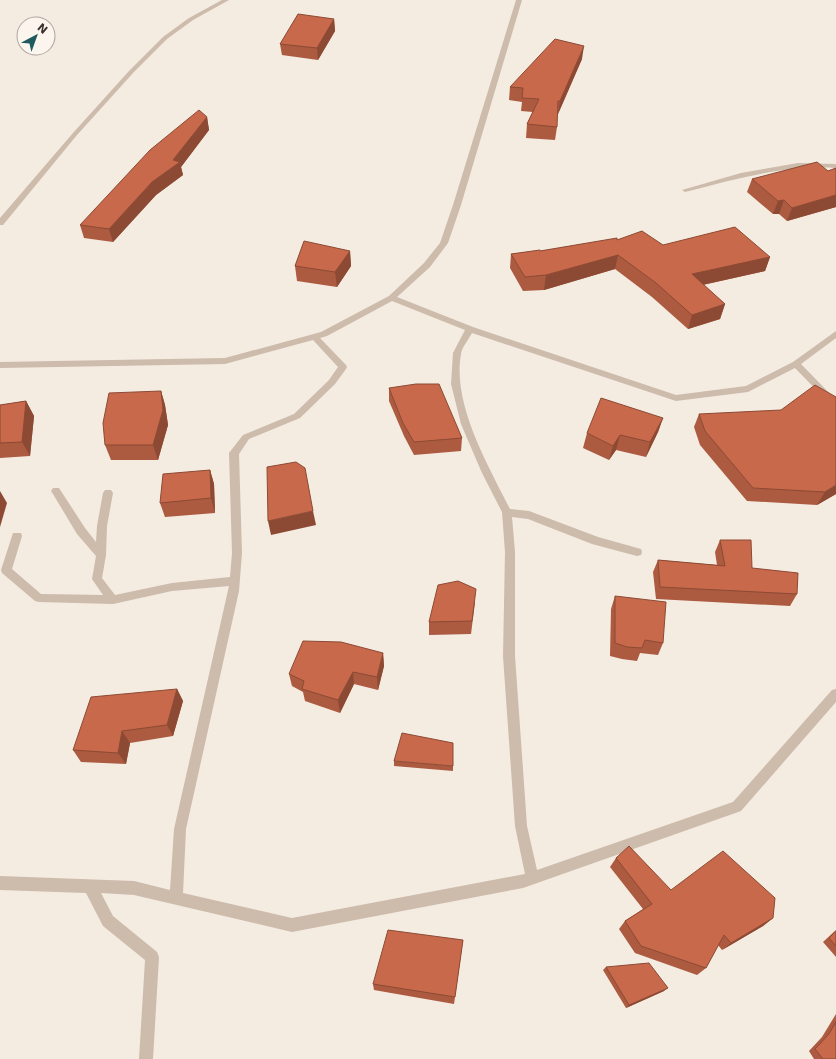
<svg xmlns="http://www.w3.org/2000/svg" width="836" height="1059" viewBox="0 0 836 1059" font-family="'DejaVu Sans',sans-serif">
<style>
.lines{fill:none;stroke-linecap:round;stroke-linejoin:round}
.street{fill:#cdbbac;fill-rule:evenodd}
.wall{fill:#ac5a40}
.shaded-wall{fill:#8c4a34}
.building{fill:#c8694b;stroke:#8c4a34}
</style>
<rect width="100%" height="100%" fill="#f4ebe1"/>
<g class="lines">
<g class="street">
<path d="M222,0H229L193,20L167,39L133,73L77,135L3,225H0V218L73,133L129,71L163,37L189,18Z"/>
<path d="M516,0H522L461,205L448,243L430,267L397,297L473,327L676,395L746,386L793,362L836,331V338L801,364L836,400V408L833,407L795,368L748,392L676,401L472,333C469,339 462,347 461,354C452,404 488,465 510,509L529,511L598,537L641,549L642,552L641,555L637,556L592,544L528,519L512,517L515,552V656L527,826L537,870L733,802L832,690L836,689V702L741,811L523,888L292,932L134,895L101,893L113,916L157,952L159,957L153,1059H139L145,960L103,926L86,893L0,890V876L134,881L170,890L174,829L229,586L172,591L113,604L39,602L35,601L2,573L1,570L12,536L13,533H21L22,536L12,569L41,594L103,595L92,579L96,556L77,534L53,494L51,491L53,488H59L85,528L96,542L97,526L103,493L105,490H111L113,493L107,526L106,555L102,578L115,595L172,583L230,577L232,553L229,453L243,435L294,414L329,380L338,367L313,340L225,364L0,368V362L225,358L321,332L389,296L424,263L440,243L453,205ZM392,301L465,330L453,353L451,384L461,424L482,473L502,512L505,552L503,656L515,826L525,874L292,918L183,893L186,829L239,591L242,553L239,454L249,439L300,418L335,384L346,369L347,367L346,365L320,338L327,336Z"/>
<path d="M798,163L836,164V168C783,165 736,179 685,192L682,190L741,173Z"/>
</g>
</g>
<g class="wall">
<path d="M334,19L335,31L318,60L282,55L280,44Z"/>
<path d="M582,59L558,114H557V127L555,140L526,138L527,124L533,112L521,111L522,102L509,100L510,87Z"/>
<path d="M207,117L209,130L181,167L183,175L156,195L113,242L84,238L80,225Z"/>
<path d="M836,168V207L787,221L779,214H773L747,192L752,179L828,171Z"/>
<path d="M617,240L663,245L770,257L765,271L703,285L725,304L720,319L688,329L652,297L615,269L544,290L523,291L510,268L511,254L540,251Z"/>
<path d="M350,251L351,266L337,287L297,281L295,266Z"/>
<path d="M389,388L462,438L461,451L414,455L404,436L389,401Z"/>
<path d="M161,391L165,405L168,425L158,460H111L105,445Z"/>
<path d="M26,401L34,416L30,456L0,458V405Z"/>
<path d="M699,414L836,494L817,505L747,501L700,445L694,427Z"/>
<path d="M663,418L658,432L646,457L616,450L609,460L583,448L587,433Z"/>
<path d="M210,470L214,484L215,513L165,517L160,503Z"/>
<path d="M720,540L752,568L797,594L790,606L656,599L653,572L658,560L717,565L715,552Z"/>
<path d="M615,596L663,643L658,655L640,653L637,661L622,659L610,656L611,609Z"/>
<path d="M475,602L471,634L429,635V622Z"/>
<path d="M383,653L384,666L378,690L354,684L340,713L305,701L303,692L292,686L289,674Z"/>
<path d="M177,689L183,701L173,736L130,743L126,764L81,762L73,750Z"/>
<path d="M394,761L453,766V771L394,766Z"/>
<path d="M616,858L671,890L773,918L763,926L722,950L718,945L706,968L697,975L635,953L619,929L625,921L643,909L610,867Z"/>
<path d="M836,930V957L823,942Z"/>
<path d="M463,940L454,1004L374,990L373,984Z"/>
<path d="M606,967L664,991L626,1008L603,970Z"/>
<path d="M836,1014V1059H814L809,1051L822,1037Z"/>
</g>
<g class="shaded-wall">
<path d="M334,19L335,31L318,60L317,48Z"/>
<path d="M584,46L582,59L558,114L560,101Z"/>
<path d="M207,117L209,130L181,167L183,175L156,195L113,242L109,229L173,160Z"/>
<path d="M836,195V207L787,221L792,208Z"/>
<path d="M784,200L779,214H773L778,201Z"/>
<path d="M350,251L351,266L337,287L335,272Z"/>
<path d="M618,255L615,269L544,290L546,275Z"/>
<path d="M770,257L765,271L688,288L692,274Z"/>
<path d="M725,304L720,319L688,329L692,315Z"/>
<path d="M161,391L165,405L168,425L158,460L153,445Z"/>
<path d="M26,401L34,416L30,456L22,442Z"/>
<path d="M663,418L658,432L646,457L650,442Z"/>
<path d="M620,435L616,450L609,460L613,446Z"/>
<path d="M210,470L214,484L215,513L211,498Z"/>
<path d="M836,485V494L817,505L825,492Z"/>
<path d="M0,491L7,503L0,527Z"/>
<path d="M313,511L316,525L271,535L268,521Z"/>
<path d="M383,653L384,666L378,690L377,677Z"/>
<path d="M353,672L354,684L340,713L338,700Z"/>
<path d="M177,689L183,701L173,736L167,725Z"/>
<path d="M122,731L130,743L126,764L118,753Z"/>
<path d="M773,918L763,926L722,950L731,943Z"/>
<path d="M668,988L664,991L626,1008L629,1005Z"/>
</g>
<g class="building">
<path d="M298,14L334,19L317,48L280,44Z"/>
<path d="M555,39L584,46L560,101H558L557,127L527,124L539,99L522,98L523,88L510,87Z"/>
<path d="M199,110L207,117L173,160L180,162L152,182L109,229L80,225L150,150Z"/>
<path d="M817,162L828,171L836,168V195L792,208L784,200L778,201L752,179Z"/>
<path d="M735,227L770,257L692,274L725,304L692,315L656,283L618,255L546,275L525,277L511,254L540,250V251L617,238V240L642,231L663,245Z"/>
<path d="M304,241L350,251L335,272L295,266Z"/>
<path d="M416,384H439L462,438L414,442L403,423L389,388Z"/>
<path d="M815,385L836,397V485L825,492L753,488L705,431L699,414L781,410Z"/>
<path d="M161,391L163,410L153,445H105L103,423L109,393Z"/>
<path d="M601,398L663,418L650,442L620,435L613,446L587,433Z"/>
<path d="M26,401L22,442L0,443V405Z"/>
<path d="M296,462L305,468L313,511L268,521L267,467Z"/>
<path d="M210,470L211,498L160,503L163,474Z"/>
<path d="M720,540H751L752,568L798,573L797,594L660,587L658,560L725,566Z"/>
<path d="M458,581L476,589L472,621L429,622L438,585Z"/>
<path d="M615,596L666,602L663,643L645,640L642,648L627,647L615,643Z"/>
<path d="M303,641L341,642L383,653L377,677L353,672L338,700L302,689L304,681L289,674Z"/>
<path d="M177,689L167,725L122,731L118,753L73,750L91,697Z"/>
<path d="M402,733L453,743V766L394,761Z"/>
<path d="M629,846L671,890L723,851L775,898L773,918L731,943L724,935L706,968L641,946L625,921L652,904L616,858Z"/>
<path d="M388,930L463,940L455,997L373,984Z"/>
<path d="M836,931V946L829,938Z"/>
<path d="M649,963L668,988L629,1005L606,967Z"/>
<path d="M836,1022V1059H823L815,1049L829,1034Z"/>
</g>
<g transform="translate(36 36) rotate(41)"><circle r="19" fill="#fbf5ee" stroke="#aea6a0"/>
<path d="M0-3L7 15L0 10L-7 15Z" fill="#1f5a5e"/>
<text y="-6" font-size="11" font-weight="bold" text-anchor="middle" fill="#3b302b">N</text>
</g>
</svg>
